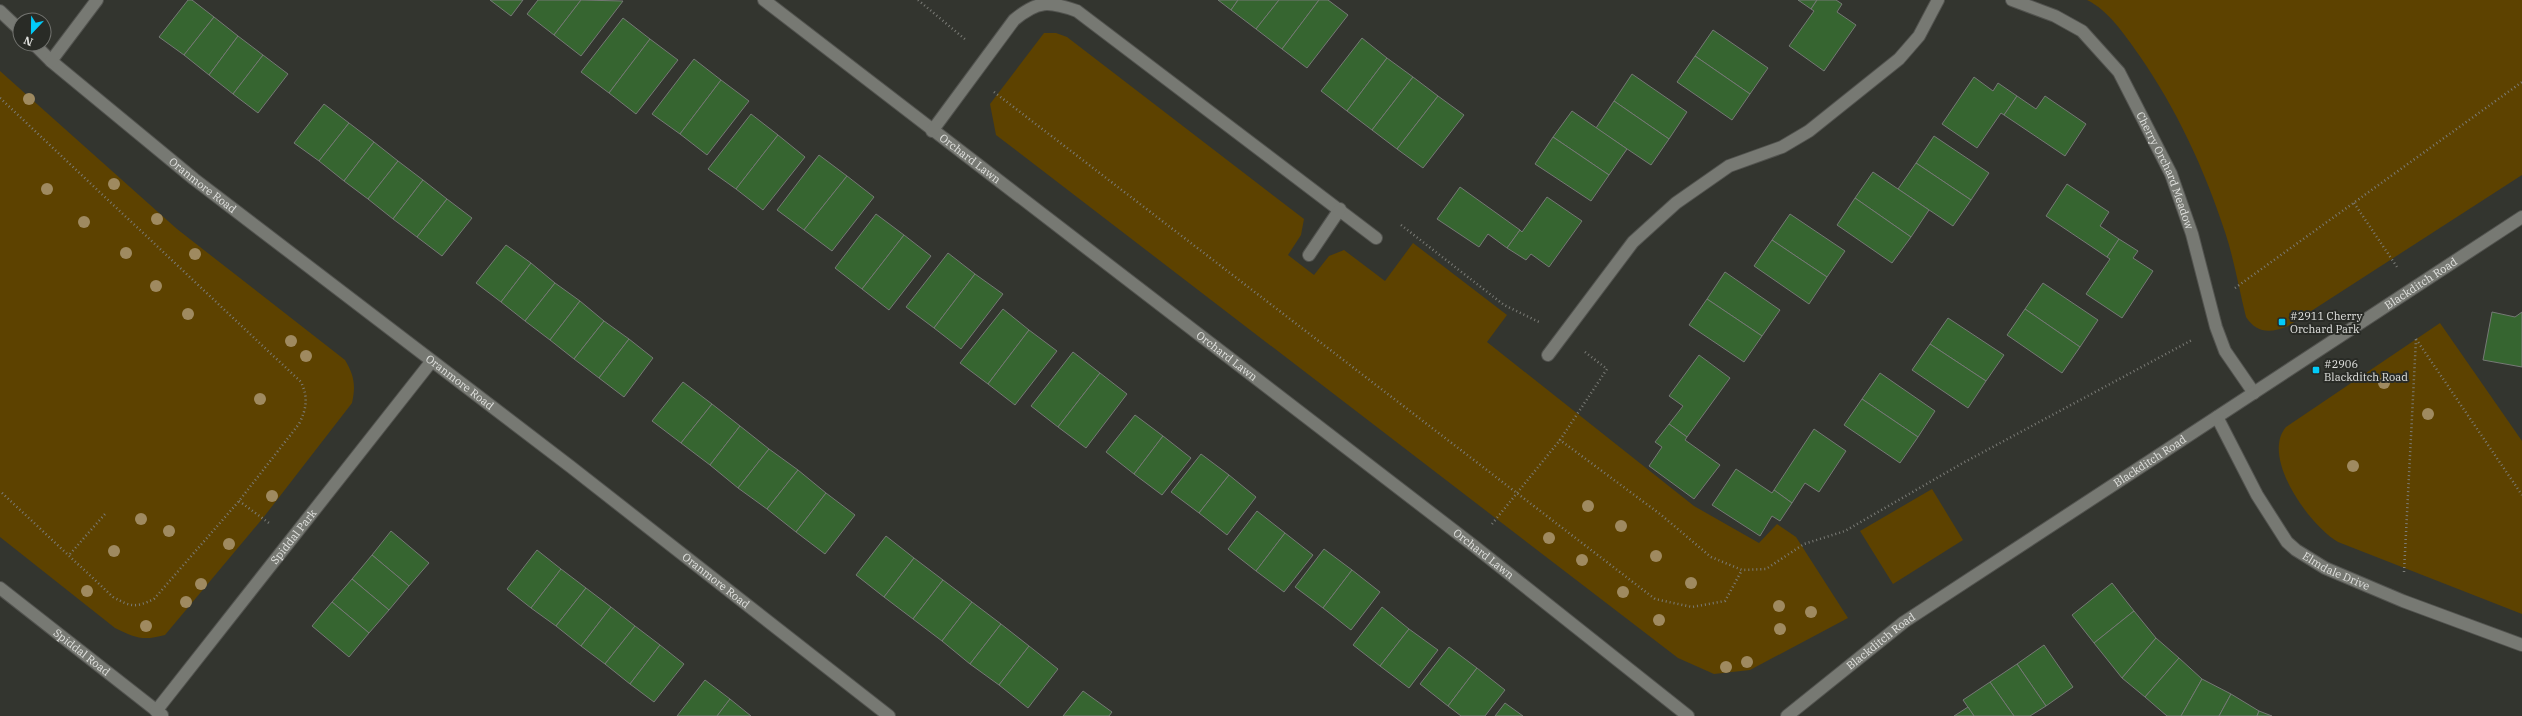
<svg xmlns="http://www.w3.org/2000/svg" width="2522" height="716" viewBox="0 0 2522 716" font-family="'IBM Plex Serif',serif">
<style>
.green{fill:#5d4200}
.building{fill:#366530;stroke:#757975}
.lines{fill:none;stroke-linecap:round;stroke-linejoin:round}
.minor-casing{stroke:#52534f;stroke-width:14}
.path{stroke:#7b7c77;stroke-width:2.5;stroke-dasharray:1 3;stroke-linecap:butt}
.minor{stroke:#777973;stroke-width:12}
.tree{fill:#9f8a60}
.poi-dot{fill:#02cbf9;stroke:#292b26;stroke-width:1.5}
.labels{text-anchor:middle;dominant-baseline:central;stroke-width:4;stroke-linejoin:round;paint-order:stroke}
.street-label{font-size:11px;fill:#e1e2df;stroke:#292b26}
.poi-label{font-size:11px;fill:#e1e2df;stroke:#292b26;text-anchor:start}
</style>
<rect width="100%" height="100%" fill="#33352f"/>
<g class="green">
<path d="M2087,0H2522V175L2288,326C2271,333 2257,334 2246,317C2239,289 2234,259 2225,232C2204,168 2177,110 2139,55C2125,35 2108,10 2087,0Z"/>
<path d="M1044,33H1056L1067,37L1304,219L1301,235L1288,255L1314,275L1329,256L1344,250L1385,281L1413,243L1507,315L1487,342L1694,506L1759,543L1777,524L1796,537L1848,618L1750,670L1714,674L1678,658L996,135L990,104Z"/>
<path d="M0,71L177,229L345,360C354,375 356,385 352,403L263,518L165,635C143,641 135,638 115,628L0,537Z"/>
<path d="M2440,323L2522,441V614L2338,542C2310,526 2260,457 2286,427Z"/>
<path d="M1932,489L1963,540L1893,584L1860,531Z"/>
</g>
<g class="building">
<path d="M188,0H192L214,17L184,55L159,37Z"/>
<path d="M490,0H523L511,16Z"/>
<path d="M538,0H581L554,35L527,14Z"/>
<path d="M581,0L623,1L581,56L554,35Z"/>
<path d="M1218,0H1238L1231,10Z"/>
<path d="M1238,0H1279L1256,29L1231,10Z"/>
<path d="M1279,0H1319L1282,49L1256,29Z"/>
<path d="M1319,0H1328L1348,15L1307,68L1282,49Z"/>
<path d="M1798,0H1817L1811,9Z"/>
<path d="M1817,0H1836L1842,4L1837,12L1856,25L1824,71L1789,46L1814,11L1811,9Z"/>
<path d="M214,17L238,36L209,75L184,55Z"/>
<path d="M623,18L650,39L609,93L581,72Z"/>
<path d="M1713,30L1768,68L1750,94L1695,56Z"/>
<path d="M238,36L263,55L233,94L209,75Z"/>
<path d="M1362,38L1387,58L1347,111L1321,91Z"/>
<path d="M650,39L678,60L636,114L609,93Z"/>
<path d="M263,55L288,74L258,113L233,94Z"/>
<path d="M1695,56L1750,94L1732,120L1677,82Z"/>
<path d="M1387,58L1413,77L1372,130L1347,111Z"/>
<path d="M694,59L721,80L680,134L652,114Z"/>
<path d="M1632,74L1687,112L1669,139L1614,101Z"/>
<path d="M1413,77L1438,96L1397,149L1372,130Z"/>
<path d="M1974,77L1993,91L1998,83L2017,96L2004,115L2001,113L1977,148L1942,124Z"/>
<path d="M721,80L749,101L707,155L680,134Z"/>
<path d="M1438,96L1464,115L1423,168L1397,149Z"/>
<path d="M2017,96L2036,109L2045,96L2086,124L2065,156L2004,115Z"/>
<path d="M1614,101L1669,139L1651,165L1596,128Z"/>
<path d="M324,104L349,123L319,161L294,143Z"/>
<path d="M1572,111L1627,149L1609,175L1553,137Z"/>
<path d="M751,114L778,135L736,189L708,169Z"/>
<path d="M349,123L374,142L344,181L319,161Z"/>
<path d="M778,135L805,157L763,210L736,189Z"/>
<path d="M1934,136L1989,173L1971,200L1916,163Z"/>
<path d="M1553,137L1609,175L1591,201L1535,164Z"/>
<path d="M374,142L398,161L368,199L344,181Z"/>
<path d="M819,155L847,176L804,230L777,210Z"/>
<path d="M398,161L423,180L393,219L368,199Z"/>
<path d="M1916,163L1971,200L1953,226L1898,189Z"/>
<path d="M1873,172L1929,210L1911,237L1855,198Z"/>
<path d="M847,176L874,197L832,251L804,230Z"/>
<path d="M423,180L447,199L417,237L393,219Z"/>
<path d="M2067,184L2109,212L2100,226L2119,239L2107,257L2046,216Z"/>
<path d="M1460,187L1520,230L1507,248L1488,234L1479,247L1437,219Z"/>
<path d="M1547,197L1582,221L1549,267L1531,254L1526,260L1507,248L1520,230L1522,232Z"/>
<path d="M1855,198L1911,237L1892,263L1837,225Z"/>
<path d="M447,199L472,218L442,256L417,237Z"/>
<path d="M876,214L904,235L862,289L835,268Z"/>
<path d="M1790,214L1845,251L1827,277L1772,240Z"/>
<path d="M904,235L931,256L889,310L862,289Z"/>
<path d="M2119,239L2138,251L2133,258L2153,271L2122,318L2086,294L2110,259L2107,257Z"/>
<path d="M1772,240L1827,277L1809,304L1754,266Z"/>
<path d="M506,245L531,263L501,302L476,283Z"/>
<path d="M948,253L975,274L934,328L906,307Z"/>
<path d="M531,263L555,283L525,321L501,302Z"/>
<path d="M1725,272L1780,310L1762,336L1707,299Z"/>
<path d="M975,274L1003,294L961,349L934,328Z"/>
<path d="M555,283L580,301L550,340L525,321Z"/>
<path d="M2043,283L2098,320L2080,347L2025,309Z"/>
<path d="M1707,299L1762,336L1744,362L1689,325Z"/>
<path d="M580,301L604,321L574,359L550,340Z"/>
<path d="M1003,309L1029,330L988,384L960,363Z"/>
<path d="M2025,309L2080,347L2062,373L2007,335Z"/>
<path d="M2492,312L2515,317L2522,312V367L2483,360Z"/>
<path d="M1948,318L2004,355L1986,381L1930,344Z"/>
<path d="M604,321L629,339L599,378L574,359Z"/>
<path d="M1029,330L1057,351L1015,405L988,384Z"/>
<path d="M629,339L653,358L624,397L599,378Z"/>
<path d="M1930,344L1986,381L1968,408L1912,370Z"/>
<path d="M1073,352L1100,373L1058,427L1031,406Z"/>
<path d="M1699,355L1730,378L1687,437L1669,424L1683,406L1669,396Z"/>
<path d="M1100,373L1127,394L1086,448L1058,427Z"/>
<path d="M1880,373L1935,411L1918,437L1862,399Z"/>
<path d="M683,382L712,404L681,443L652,421Z"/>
<path d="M1862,399L1918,437L1900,463L1844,425Z"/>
<path d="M712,404L740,426L710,465L681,443Z"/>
<path d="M1135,415L1163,436L1134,474L1106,452Z"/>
<path d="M1669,424L1687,437L1685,440L1720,465L1694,499L1649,466L1662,447L1655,442Z"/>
<path d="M740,426L769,449L738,488L710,465Z"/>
<path d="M1814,429L1846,451L1819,492L1805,483L1792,503L1774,490Z"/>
<path d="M1163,436L1191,458L1162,495L1134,474Z"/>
<path d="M769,449L798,470L767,509L738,488Z"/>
<path d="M1201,454L1229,475L1199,513L1171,492Z"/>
<path d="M1736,469L1772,493L1774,490L1792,503L1780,521L1772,516L1760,536L1712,505Z"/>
<path d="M798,470L826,493L796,532L767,509Z"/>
<path d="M1229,475L1256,497L1227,535L1199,513Z"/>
<path d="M826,493L855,515L825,554L796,532Z"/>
<path d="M1257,511L1285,533L1256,571L1228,549Z"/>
<path d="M391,531L429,563L409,586L372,555Z"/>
<path d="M1285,533L1313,555L1284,592L1256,571Z"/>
<path d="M886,536L914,558L884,597L856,575Z"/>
<path d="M1324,549L1352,570L1323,608L1295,587Z"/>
<path d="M537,550L561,569L531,608L507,589Z"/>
<path d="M372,555L409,586L389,610L352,579Z"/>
<path d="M914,558L943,580L913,619L884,597Z"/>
<path d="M561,569L586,588L556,626L531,608Z"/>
<path d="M1352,570L1380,592L1351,630L1323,608Z"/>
<path d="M352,579L389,610L369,633L332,602Z"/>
<path d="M943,580L972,602L942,641L913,619Z"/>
<path d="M2112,583L2134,611L2094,643L2072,615Z"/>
<path d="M586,588L611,607L581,646L556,626Z"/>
<path d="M332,602L369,633L349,657L312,626Z"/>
<path d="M972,602L1001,624L970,664L942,641Z"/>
<path d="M611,607L635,626L605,664L581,646Z"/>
<path d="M1382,607L1409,629L1380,666L1353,645Z"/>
<path d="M2134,611L2156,638L2122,678L2094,643Z"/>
<path d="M1001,624L1029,646L999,685L970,664Z"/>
<path d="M635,626L660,645L630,684L605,664Z"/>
<path d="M1409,629L1438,650L1409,688L1380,666Z"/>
<path d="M2156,638L2179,658L2145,697L2122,678Z"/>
<path d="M660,645L684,664L654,702L630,684Z"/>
<path d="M2044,645L2073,687L2046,706L2017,664Z"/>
<path d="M1029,646L1058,669L1028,708L999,685Z"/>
<path d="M1449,647L1477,668L1448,706L1420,684Z"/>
<path d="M2179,658L2202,679L2181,716H2167L2145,697Z"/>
<path d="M2017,664L2046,706L2030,716H2014L1990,682Z"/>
<path d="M1477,668L1505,690L1485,716H1461L1448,706Z"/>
<path d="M2202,679L2231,694L2219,716H2181Z"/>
<path d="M705,680L730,699L717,716H677Z"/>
<path d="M1990,682L2014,716H1974L1963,700Z"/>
<path d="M1083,691L1112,712L1109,716H1063Z"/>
<path d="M2231,694L2259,711L2257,716H2219Z"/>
<path d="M730,699L751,716H717Z"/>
<path d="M1505,703L1523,716H1495Z"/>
<path d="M1968,707L1974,716H1954Z"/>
<path d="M2259,711L2272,716H2257Z"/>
</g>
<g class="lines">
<defs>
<g id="minor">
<path id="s1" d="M764,0L1474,546L1688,716"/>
<path id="s2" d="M2012,0L2055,16L2082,31L2119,72L2171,174L2192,234L2216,327L2225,351L2254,393"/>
<path d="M0,11L20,30"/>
<path id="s3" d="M34,44L51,61L194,179L571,467L889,716"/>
<path d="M51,61L97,0"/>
<path d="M932,131L1014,20C1038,0 1049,1 1077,11L1376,238"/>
<path d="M1309,255L1340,209"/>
<path d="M1548,355L1633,242L1676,203L1729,166L1782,147L1809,131L1899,59L1919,36L1938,0"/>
<path id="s4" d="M2217,417L2257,495L2287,542L2296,550L2325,568L2403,601L2522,645"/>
<path id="s5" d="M0,588L162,715"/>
<path id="s6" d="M156,711L431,362"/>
<path id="s7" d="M1787,716L1904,622L2522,217"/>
</g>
</defs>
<use href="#minor" class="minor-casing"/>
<g class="path">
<path d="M918,0L966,40"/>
<path d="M994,92L1655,599L1692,607L1725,601L1742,570"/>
<path d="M0,98L301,382C308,397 307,408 299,424L239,501L154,599C135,608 131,607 113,597L0,491"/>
<path d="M2354,203L2397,267"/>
<path d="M1401,225L1504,305L1539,322"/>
<path d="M2235,288L2522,82"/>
<path d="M2416,339L2522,495"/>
<path d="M1585,352L1607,369L1560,440L1660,514L1711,557L1742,570L1766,569L1804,544L1845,531L1961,464L2192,340"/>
<path d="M239,501L269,523"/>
<path d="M1492,524L1560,440"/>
<path d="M70,554L105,514"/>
<path d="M2404,572L2416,339"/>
</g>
<use href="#minor" class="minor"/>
</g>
<g class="tree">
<circle cx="29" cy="99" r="6"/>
<circle cx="114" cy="184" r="6"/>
<circle cx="47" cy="189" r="6"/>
<circle cx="157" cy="219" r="6"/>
<circle cx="84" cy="222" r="6"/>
<circle cx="126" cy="253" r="6"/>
<circle cx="195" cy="254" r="6"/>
<circle cx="156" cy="286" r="6"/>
<circle cx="188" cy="314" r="6"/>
<circle cx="291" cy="341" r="6"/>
<circle cx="306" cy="356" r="6"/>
<circle cx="2384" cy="383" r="6"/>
<circle cx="260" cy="399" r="6"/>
<circle cx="2428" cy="414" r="6"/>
<circle cx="2353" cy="466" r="6"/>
<circle cx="272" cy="496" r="6"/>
<circle cx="1588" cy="506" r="6"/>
<circle cx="141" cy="519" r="6"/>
<circle cx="1621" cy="526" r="6"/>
<circle cx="169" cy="531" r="6"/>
<circle cx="1549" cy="538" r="6"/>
<circle cx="229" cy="544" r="6"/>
<circle cx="114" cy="551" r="6"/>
<circle cx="1656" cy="556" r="6"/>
<circle cx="1582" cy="560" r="6"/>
<circle cx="1691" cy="583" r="6"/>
<circle cx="201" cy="584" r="6"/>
<circle cx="87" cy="591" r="6"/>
<circle cx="1623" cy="592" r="6"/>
<circle cx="186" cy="602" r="6"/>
<circle cx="1779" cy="606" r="6"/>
<circle cx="1811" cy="612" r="6"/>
<circle cx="1659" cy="620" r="6"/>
<circle cx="146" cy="626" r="6"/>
<circle cx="1780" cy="629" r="6"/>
<circle cx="1747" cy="662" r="6"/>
<circle cx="1726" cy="667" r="6"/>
</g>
<g class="poi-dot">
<rect x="2278" y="318" width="8" height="8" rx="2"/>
<rect x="2312" y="366" width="8" height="8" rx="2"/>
</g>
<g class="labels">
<g class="street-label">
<text stroke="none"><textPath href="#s1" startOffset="260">Orchard Lawn</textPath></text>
<text stroke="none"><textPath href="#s2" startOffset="241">Cherry Orchard Meadow</textPath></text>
<text stroke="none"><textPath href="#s3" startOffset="220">Oranmore Road</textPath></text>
<text stroke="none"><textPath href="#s7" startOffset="768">Blackditch Road</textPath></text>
<text stroke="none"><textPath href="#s1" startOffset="584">Orchard Lawn</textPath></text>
<text stroke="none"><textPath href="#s3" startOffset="544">Oranmore Road</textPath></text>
<text stroke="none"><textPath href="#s7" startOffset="444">Blackditch Road</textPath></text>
<text stroke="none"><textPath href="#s6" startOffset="222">Spiddal Park</textPath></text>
<text stroke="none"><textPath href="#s1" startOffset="908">Orchard Lawn</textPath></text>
<text stroke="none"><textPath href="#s4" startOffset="201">Elmdale Drive</textPath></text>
<text stroke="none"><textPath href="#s3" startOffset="868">Oranmore Road</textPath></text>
<text stroke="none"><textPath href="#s7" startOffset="120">Blackditch Road</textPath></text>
<text stroke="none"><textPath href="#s5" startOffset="104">Spiddal Road</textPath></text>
</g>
<g class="poi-label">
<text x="2290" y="316">#2911 Cherry<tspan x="2290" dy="13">Orchard Park</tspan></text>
<text x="2324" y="364">#2906<tspan x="2324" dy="13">Blackditch Road</tspan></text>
</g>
</g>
<g transform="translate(32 32) rotate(202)"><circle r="19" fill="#292b26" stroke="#737470"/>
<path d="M0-3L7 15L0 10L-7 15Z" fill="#02cbf9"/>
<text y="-6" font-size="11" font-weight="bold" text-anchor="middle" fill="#e1e2df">N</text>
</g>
</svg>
